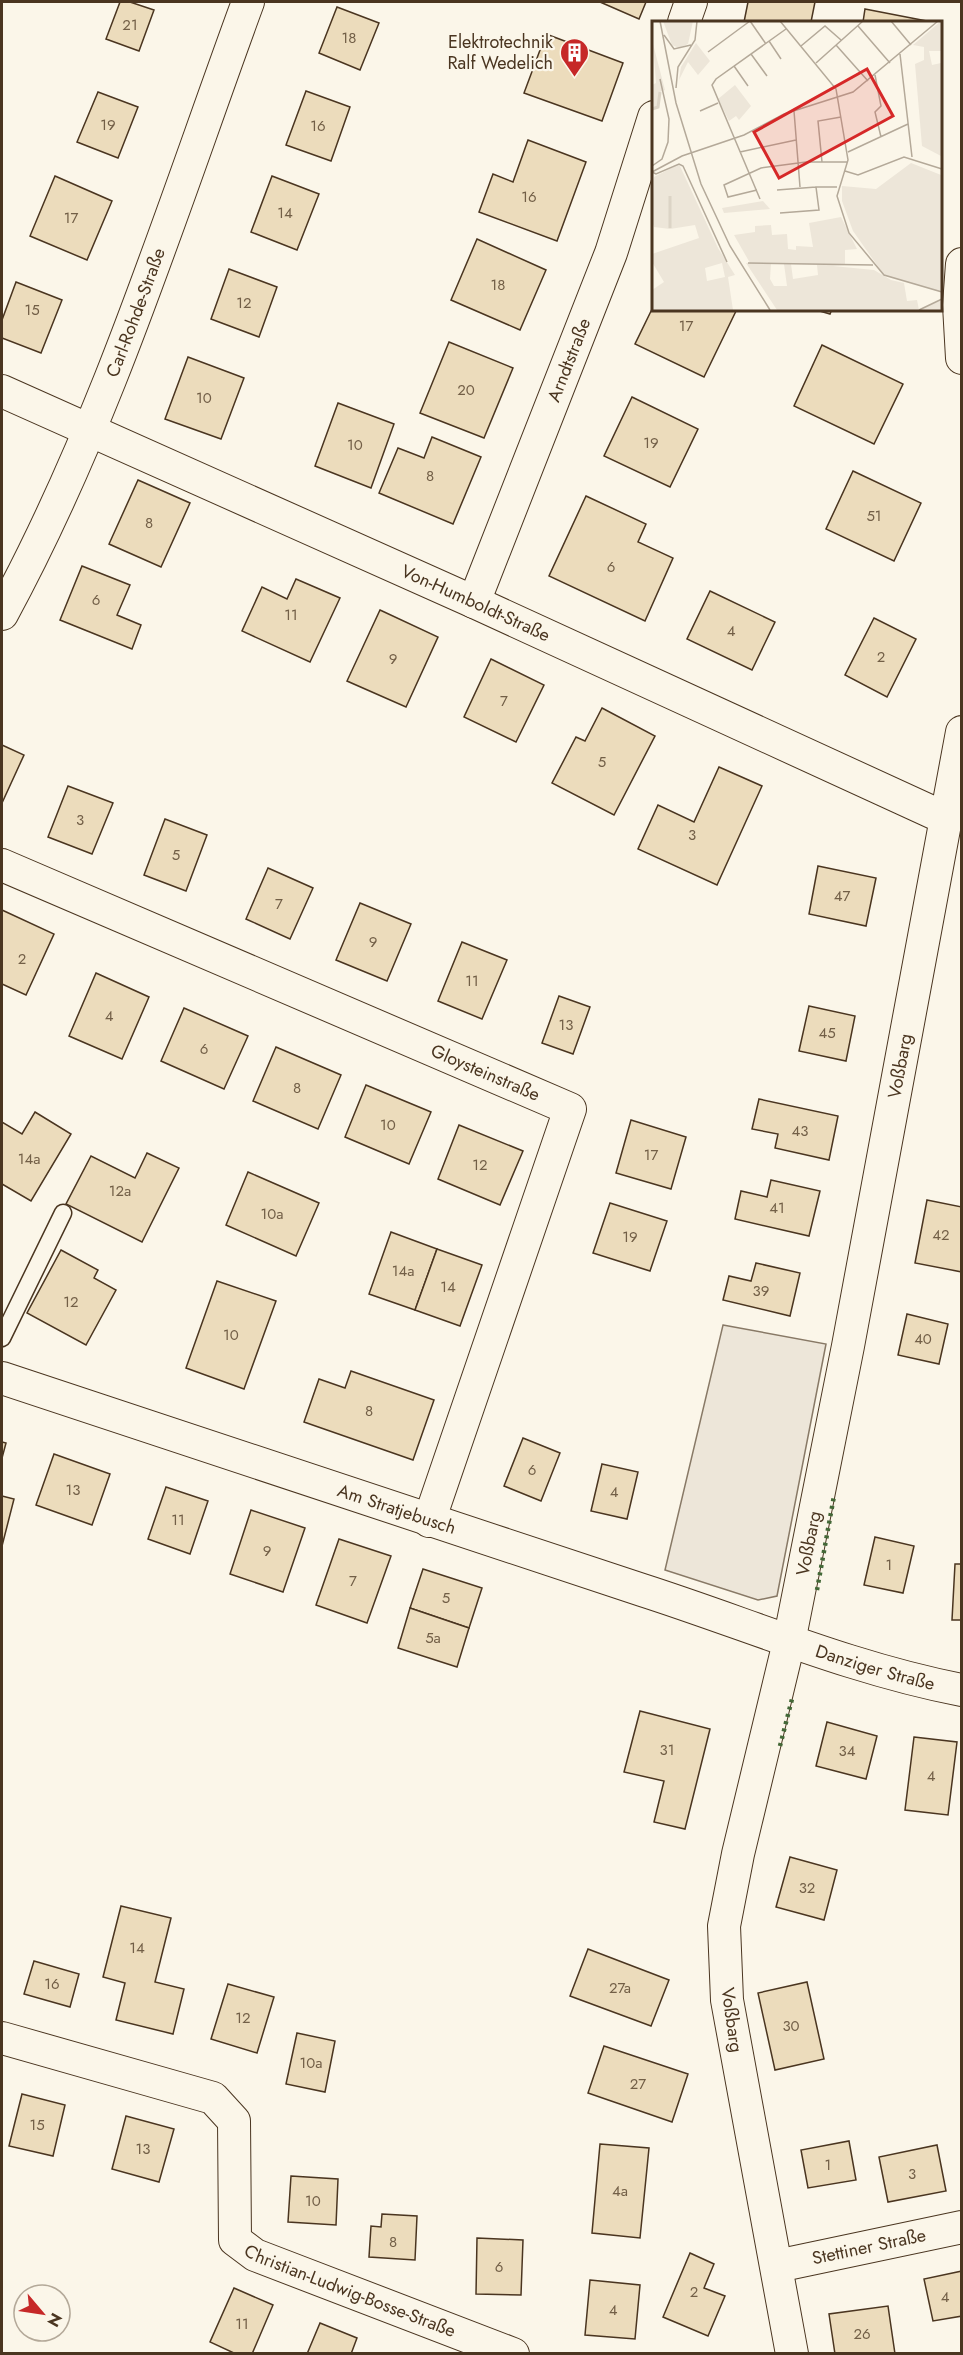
<svg xmlns="http://www.w3.org/2000/svg" width="963" height="2355" viewBox="0 0 963 2355" font-family="Jost,sans-serif">
<style>
.green{fill:#ede6d9;stroke:#887966;stroke-width:1.5}
.building{fill:#ecdcbc;stroke:#4a3520;stroke-width:1.5}
.lines{fill:none;stroke-linecap:round;stroke-linejoin:round}
.lane-casing{stroke:#4a3520;stroke-width:19}
.street-casing{stroke:#4a3520;stroke-width:34}
.lane{stroke:#fbf6e9;stroke-width:16}
.street{stroke:#fbf6e9;stroke-width:32}
.hedge{stroke:#436837;stroke-width:4.5;stroke-dasharray:3 4.5;stroke-linecap:butt}
.labels{text-anchor:middle;dominant-baseline:central;stroke-width:4.5;stroke-linejoin:round;paint-order:stroke}
.number-label{font-size:15px;fill:#725f47}
.poi-label{font-size:18px;fill:#4a3520;stroke:#fbf6e9;text-anchor:end}
.street-label{font-size:18px;fill:#4a3520;stroke:#fbf6e9}
.inset-river{fill:none;stroke:#dcd4c6;stroke-width:3}
.inset-road{fill:none;stroke:#b4a999;stroke-width:1.5}
.view{fill:#d62828;fill-opacity:0.15;stroke:#d62828;stroke-width:3}
.inset-edge{fill:none;stroke:#4a3520;stroke-width:3}
</style>
<rect width="100%" height="100%" fill="#fbf6e9"/>
<path class="green" d="M723,1325L826,1344L777,1596L758,1600L665,1570Z"/>
<g class="building">
<path d="M120,2H130L154,10L139,51L106,39Z"/>
<path d="M600,2H646L639,19Z"/>
<path d="M748,2H815L811,22H744Z"/>
<path d="M337,7L379,23L360,70L319,53Z"/>
<path d="M865,9L932,22H863Z"/>
<path d="M546,34L623,63L602,121L524,93Z"/>
<path d="M306,91L350,107L331,161L286,145Z"/>
<path d="M98,92L138,107L118,158L77,142Z"/>
<path d="M528,140L586,162L557,241L479,212L493,174L513,182Z"/>
<path d="M55,176L112,201L87,260L30,236Z"/>
<path d="M272,176L319,194L297,250L251,232Z"/>
<path d="M477,239L546,270L520,330L451,300Z"/>
<path d="M229,269L277,287L259,337L211,319Z"/>
<path d="M16,282L62,300L41,353L2,338V320Z"/>
<path d="M654,305V309H737L704,377L635,344Z"/>
<path d="M813,309H832L830,314Z"/>
<path d="M449,342L513,368L484,438L420,413Z"/>
<path d="M822,345L903,384L874,444L794,406Z"/>
<path d="M188,357L244,378L221,439L165,419Z"/>
<path d="M632,397L698,429L670,487L604,456Z"/>
<path d="M338,403L394,424L371,488L315,466Z"/>
<path d="M432,437L481,457L453,524L379,493L398,448L424,458Z"/>
<path d="M853,471L921,503L894,561L826,529Z"/>
<path d="M138,480L190,503L161,567L109,544Z"/>
<path d="M586,496L646,524L638,542L673,558L645,621L549,576Z"/>
<path d="M82,566L130,585L117,615L141,625L132,649L60,620Z"/>
<path d="M296,579L340,598L310,662L242,631L262,587L287,599Z"/>
<path d="M710,591L775,622L752,670L687,639Z"/>
<path d="M380,610L438,637L406,707L347,681Z"/>
<path d="M874,618L916,639L887,697L845,675Z"/>
<path d="M491,659L544,685L516,742L464,717Z"/>
<path d="M602,708L655,736L614,815L552,783L576,737L585,741Z"/>
<path d="M2,745L24,755L2,803Z"/>
<path d="M719,767L762,786L717,885L638,849L658,805L694,822Z"/>
<path d="M68,786L113,803L92,854L48,837Z"/>
<path d="M165,819L207,835L186,891L144,875Z"/>
<path d="M818,866L876,878L866,926L809,914Z"/>
<path d="M268,868L313,888L290,939L246,919Z"/>
<path d="M360,903L411,924L387,981L336,960Z"/>
<path d="M2,910L54,934L26,995L2,984Z"/>
<path d="M462,942L507,960L482,1019L438,1001Z"/>
<path d="M96,973L149,997L122,1059L69,1036Z"/>
<path d="M559,996L590,1007L573,1054L542,1043Z"/>
<path d="M809,1006L855,1016L846,1061L799,1051Z"/>
<path d="M184,1008L248,1036L224,1089L161,1061Z"/>
<path d="M276,1047L341,1075L318,1129L253,1101Z"/>
<path d="M366,1085L431,1112L409,1164L345,1137Z"/>
<path d="M759,1099L838,1116L829,1160L775,1148L778,1134L752,1129Z"/>
<path d="M35,1112L71,1134L31,1201L2,1184V1122L22,1134Z"/>
<path d="M631,1120L686,1137L671,1189L616,1173Z"/>
<path d="M459,1125L523,1151L500,1205L438,1179Z"/>
<path d="M147,1153L179,1168L142,1242L66,1204L91,1156L135,1178Z"/>
<path d="M248,1172L319,1203L296,1256L226,1225Z"/>
<path d="M771,1180L820,1191L809,1236L735,1219L741,1191L767,1197Z"/>
<path d="M927,1200L962,1207V1272L915,1263Z"/>
<path d="M610,1203L667,1221L650,1271L593,1253Z"/>
<path d="M391,1232L437,1249L415,1310L369,1294Z"/>
<path d="M437,1249L482,1265L460,1326L415,1310Z"/>
<path d="M61,1250L98,1270L94,1278L116,1290L86,1345L27,1313Z"/>
<path d="M756,1263L800,1273L790,1316L723,1300L729,1276L751,1281Z"/>
<path d="M217,1281L276,1301L244,1389L186,1368Z"/>
<path d="M907,1314L948,1324L939,1364L898,1355Z"/>
<path d="M351,1371L434,1400L413,1460L304,1422L319,1379L345,1388Z"/>
<path d="M523,1438L560,1453L541,1501L504,1486Z"/>
<path d="M2,1442L6,1443L2,1458Z"/>
<path d="M54,1454L110,1474L92,1525L36,1505Z"/>
<path d="M602,1464L638,1472L627,1519L591,1511Z"/>
<path d="M166,1487L208,1501L190,1554L148,1539Z"/>
<path d="M2,1496L14,1499L2,1546Z"/>
<path d="M251,1510L305,1528L283,1592L230,1574Z"/>
<path d="M875,1537L914,1546L903,1593L864,1585Z"/>
<path d="M339,1539L391,1556L367,1623L316,1605Z"/>
<path d="M955,1564H962V1620H952Z"/>
<path d="M423,1569L482,1588L469,1628L410,1608Z"/>
<path d="M410,1608L469,1628L457,1667L398,1648Z"/>
<path d="M640,1711L710,1729L685,1829L654,1822L664,1781L624,1772Z"/>
<path d="M827,1722L877,1736L866,1779L816,1766Z"/>
<path d="M914,1737L957,1742L948,1815L905,1810Z"/>
<path d="M790,1857L837,1870L824,1920L776,1907Z"/>
<path d="M121,1906L171,1918L155,1982L184,1989L173,2034L116,2020L125,1983L103,1977Z"/>
<path d="M588,1949L669,1980L651,2026L570,1996Z"/>
<path d="M34,1961L79,1974L70,2007L24,1994Z"/>
<path d="M807,1982L824,2059L775,2070L758,1993Z"/>
<path d="M228,1984L274,1997L257,2053L211,2039Z"/>
<path d="M297,2033L335,2041L325,2092L286,2084Z"/>
<path d="M604,2046L688,2074L672,2122L588,2093Z"/>
<path d="M22,2094L65,2105L53,2156L9,2146Z"/>
<path d="M126,2116L174,2129L159,2182L112,2169Z"/>
<path d="M849,2141L856,2180L808,2188L801,2150Z"/>
<path d="M600,2144L649,2148L640,2238L592,2233Z"/>
<path d="M937,2145L946,2191L888,2202L879,2157Z"/>
<path d="M291,2176L338,2179L336,2225L288,2222Z"/>
<path d="M382,2214L417,2216L415,2260L369,2257L371,2226L381,2227Z"/>
<path d="M477,2238L523,2240L521,2295L476,2294Z"/>
<path d="M690,2253L714,2264L704,2288L725,2296L708,2336L663,2317Z"/>
<path d="M962,2271V2316L933,2321L924,2279Z"/>
<path d="M590,2280L640,2285L635,2339L585,2335Z"/>
<path d="M234,2288L273,2305L252,2354H236L210,2342Z"/>
<path d="M888,2306L895,2354H835L829,2314Z"/>
<path d="M320,2323L357,2338L351,2354H307Z"/>
</g>
<g class="lines">
<defs>
<path id="lane" d="M2,1338L63,1213"/>
<g id="street">
<path d="M684,22L691,2"/>
<path d="M962,264L959,305L962,358"/>
<path id="s1" d="M2,391L474,602L947,819"/>
<path id="s2" d="M474,602L611,253L654,117"/>
<path id="s3" d="M2,614C106,423 173,206 248,2"/>
<path id="s4" d="M2,865L570,1109L429,1521"/>
<path id="s5" d="M2,1378C215,1449 428,1520 642,1590C748,1624 852,1669 962,1690"/>
<path id="s6" d="M2,2038L213,2098L234,2121L235,2240L255,2255L513,2354"/>
<path id="s7" d="M777,2266L962,2227"/>
<path id="s8" d="M792,2354L727,2000L724,1926L738,1854L789,1642L848,1346L962,732"/>
</g>
</defs>
<use href="#lane" class="lane-casing"/>
<use href="#street" class="street-casing"/>
<use href="#lane" class="lane"/>
<use href="#street" class="street"/>
<g class="hedge">
<path d="M817,1590L834,1496"/>
<path d="M780,1746L792,1699"/>
</g>
</g>
<defs>
<symbol id="building-pin" viewBox="-11 -11 22 30"><path d="M0 17L-7.5 6A9.5 9.5 0 1 1 7.5 6Z" fill="#c62828" stroke="#fbf6e9"/><path d="M-4-6H4V6H1V3H-1V6H-4ZM-2.5-4.3h1.7v1.8h-1.7ZM.8-4.3h1.7v1.8H.8ZM-2.5-1h1.7V.8h-1.7ZM.8-1h1.7V.8H.8Z" fill="#fff"/></symbol>
</defs>
<g fill-rule="evenodd">
<use href="#building-pin" x="558" y="36" width="33" height="45"/>
</g>
<g class="labels">
<g class="number-label">
<text x="130" y="25">21</text>
<text x="349" y="38">18</text>
<text x="108" y="125">19</text>
<text x="318" y="126">16</text>
<text x="529" y="197">16</text>
<text x="285" y="213">14</text>
<text x="71" y="218">17</text>
<text x="498" y="285">18</text>
<text x="244" y="303">12</text>
<text x="32" y="310">15</text>
<text x="686" y="326">17</text>
<text x="466" y="390">20</text>
<text x="204" y="398">10</text>
<text x="651" y="443">19</text>
<text x="355" y="445">10</text>
<text x="430" y="476">8</text>
<text x="874" y="516">51</text>
<text x="149" y="523">8</text>
<text x="611" y="567">6</text>
<text x="96" y="600">6</text>
<text x="291" y="615">11</text>
<text x="731" y="631">4</text>
<text x="881" y="657">2</text>
<text x="393" y="659">9</text>
<text x="504" y="701">7</text>
<text x="602" y="762">5</text>
<text x="80" y="820">3</text>
<text x="692" y="835">3</text>
<text x="176" y="855">5</text>
<text x="842" y="896">47</text>
<text x="279" y="904">7</text>
<text x="373" y="942">9</text>
<text x="22" y="959">2</text>
<text x="472" y="981">11</text>
<text x="109" y="1016">4</text>
<text x="566" y="1025">13</text>
<text x="827" y="1033">45</text>
<text x="204" y="1049">6</text>
<text x="297" y="1088">8</text>
<text x="388" y="1125">10</text>
<text x="800" y="1131">43</text>
<text x="651" y="1155">17</text>
<text x="29" y="1159">14a</text>
<text x="480" y="1165">12</text>
<text x="120" y="1191">12a</text>
<text x="777" y="1208">41</text>
<text x="272" y="1214">10a</text>
<text x="941" y="1235">42</text>
<text x="630" y="1237">19</text>
<text x="403" y="1271">14a</text>
<text x="448" y="1287">14</text>
<text x="761" y="1291">39</text>
<text x="71" y="1302">12</text>
<text x="231" y="1335">10</text>
<text x="923" y="1339">40</text>
<text x="369" y="1411">8</text>
<text x="532" y="1470">6</text>
<text x="73" y="1490">13</text>
<text x="614" y="1492">4</text>
<text x="178" y="1520">11</text>
<text x="267" y="1551">9</text>
<text x="889" y="1565">1</text>
<text x="353" y="1581">7</text>
<text x="446" y="1598">5</text>
<text x="433" y="1638">5a</text>
<text x="667" y="1750">31</text>
<text x="847" y="1751">34</text>
<text x="931" y="1776">4</text>
<text x="807" y="1888">32</text>
<text x="137" y="1948">14</text>
<text x="52" y="1984">16</text>
<text x="620" y="1988">27a</text>
<text x="243" y="2018">12</text>
<text x="791" y="2026">30</text>
<text x="311" y="2063">10a</text>
<text x="638" y="2084">27</text>
<text x="37" y="2125">15</text>
<text x="143" y="2149">13</text>
<text x="828" y="2165">1</text>
<text x="912" y="2174">3</text>
<text x="620" y="2191">4a</text>
<text x="313" y="2201">10</text>
<text x="393" y="2242">8</text>
<text x="499" y="2267">6</text>
<text x="694" y="2292">2</text>
<text x="945" y="2297">4</text>
<text x="613" y="2310">4</text>
<text x="242" y="2324">11</text>
<text x="862" y="2334">26</text>
</g>
<g class="poi-label">
<text x="553" y="42">Elektrotechnik<tspan x="553" dy="21">Ralf Wedelich</tspan></text>
</g>
<g class="street-label">
<text stroke="none"><textPath href="#s3" startOffset="330">Carl-Rohde-Straße</textPath></text>
<text stroke="none"><textPath href="#s2" startOffset="260">Arndtstraße</textPath></text>
<text stroke="none"><textPath href="#s1" startOffset="519">Von-Humboldt-Straße</textPath></text>
<text stroke="none"><textPath href="#s8" startOffset="1312">Voßbarg</textPath></text>
<text stroke="none"><textPath href="#s4" startOffset="526">Gloysteinstraße</textPath></text>
<text stroke="none"><textPath href="#s5" startOffset="416">Am Stratjebusch</textPath></text>
<text stroke="none"><textPath href="#s8" startOffset="826">Voßbarg</textPath></text>
<text stroke="none"><textPath href="#s5" startOffset="920">Danziger Straße</textPath></text>
<text transform="translate(732 2020) rotate(82)">Voßbarg</text>
<text stroke="none"><textPath href="#s7" startOffset="94">Stettiner Straße</textPath></text>
<text stroke="none"><textPath href="#s6" startOffset="496">Christian-Ludwig-Bosse-Straße</textPath></text>
</g>
</g>
<g transform="translate(652 21)">
<rect width="290" height="290" fill="#fbf6e9"/>
<path d="M11,0H41L36,23L27,27L20,24ZM289,0V30H277L280,44L289,42V135L270,125L263,43L272,39V26L261,24ZM44,22L58,40L46,54L36,41L27,59L29,46ZM1,23L13,69L8,71L6,85L0,88V64L4,62ZM83,64L99,85L87,99L84,95L77,100L66,78ZM259,142L289,154V271L232,254L201,210L190,180V165L224,168ZM27,143L66,227L83,254L76,256L81,289H0V269L12,261L0,241V233L47,217L43,204L18,208L2,206L0,200L2,156ZM70,242L73,256L55,260L53,247ZM111,180L118,188L72,192L70,187ZM189,196L205,228L193,229V244L181,245L222,249L239,259L252,262L255,280L265,279L267,289L290,279L289,289H125L94,242H98L82,214L103,211V205L119,204L120,214L135,213L136,228L144,229V225L161,226L157,202ZM119,242L132,243L135,265H122L118,258ZM139,243L165,244L166,254L141,258Z" fill="#ede6d9" fill-rule="evenodd"/>
<path class="inset-river" d="M0,88L6,86L8,71M18,175V207"/>
<path class="inset-road" d="M8,0L24,82L49,163L78,225L118,289M98,0L114,23M128,0L184,68L196,139L185,175L197,212L232,254L290,271M239,0L259,24M206,5L238,42M12,14L22,28L39,24M117,20L129,38M184,24L216,60M149,25L173,5L189,19M56,31L98,0M99,33L115,55M248,33L260,136M164,42L211,0M82,45L96,65M223,54L229,85L223,91L229,116M24,67L26,46L43,19L45,0M48,90L66,82M142,90L148,166M88,131L144,119M196,131L256,103M170,141L166,100L189,96M0,145L10,138L16,121L17,98L8,58M193,150L206,154L252,136L290,148M0,151L30,135L92,114L132,93L201,71L286,0M0,151L4,153L27,143L31,145L75,241M105,169L76,176L72,164L109,147L154,141H196M125,169L164,166M108,178L60,64L64,58L134,8M128,192L167,189L164,166H185M96,242L221,244M267,289L290,278"/>
<path class="view" d="M215,48L241,95L127,157L102,111Z"/>
<rect width="290" height="290" class="inset-edge"/>
</g>
<rect width="963" height="2355" fill="none" stroke="#4a3520" stroke-width="6"/>
<g transform="translate(42 2313) rotate(119)"><circle r="28" fill="#fbf6e9" stroke="#b4a999" stroke-width="1.5"/>
<path d="M0-4.5L10 22L0 15L-10 22Z" fill="#c62828"/>
<text y="-9" font-size="16" font-weight="bold" text-anchor="middle" fill="#4a3520">N</text>
</g>
</svg>
